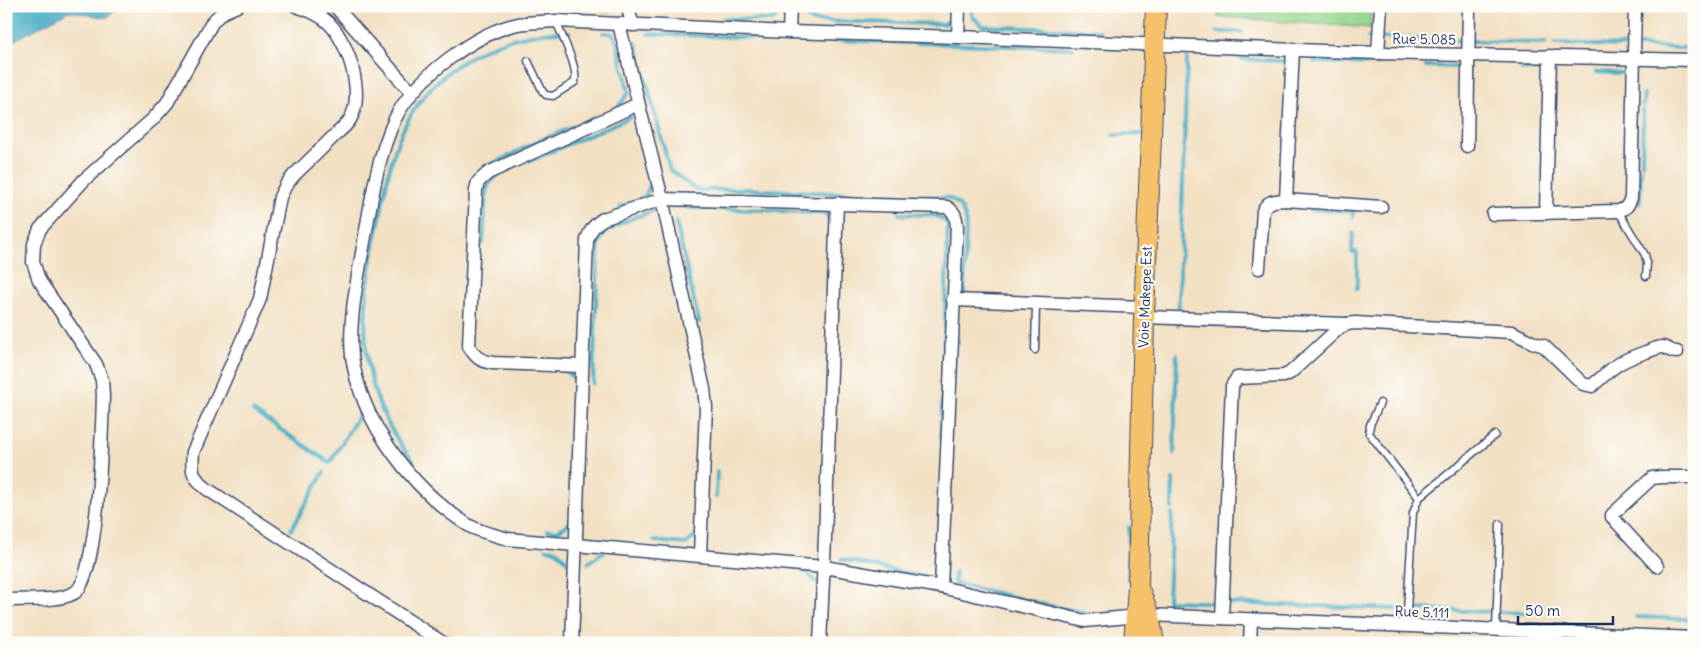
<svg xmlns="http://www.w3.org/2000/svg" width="1700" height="649" viewBox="0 0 1700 649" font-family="Delius,sans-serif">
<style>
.green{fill:#95d78e;stroke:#588376}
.water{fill:#47aec6;stroke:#316e92}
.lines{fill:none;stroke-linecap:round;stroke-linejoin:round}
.stream{stroke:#47aec6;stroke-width:4}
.lane-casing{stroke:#3b4a6d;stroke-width:9}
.street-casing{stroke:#3b4a6d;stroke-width:15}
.primary-casing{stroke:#3b4a6d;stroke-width:22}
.lane{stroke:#fff;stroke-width:6}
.street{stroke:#fff;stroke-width:12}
.primary{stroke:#f5c16b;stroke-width:20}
.labels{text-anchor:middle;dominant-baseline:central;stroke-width:4.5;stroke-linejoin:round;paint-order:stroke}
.street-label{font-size:14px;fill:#1b2f5e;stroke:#fdfcf7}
</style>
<rect width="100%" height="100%" fill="#fdfcf7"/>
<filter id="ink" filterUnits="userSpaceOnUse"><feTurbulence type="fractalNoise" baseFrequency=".02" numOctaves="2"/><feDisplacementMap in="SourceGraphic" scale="10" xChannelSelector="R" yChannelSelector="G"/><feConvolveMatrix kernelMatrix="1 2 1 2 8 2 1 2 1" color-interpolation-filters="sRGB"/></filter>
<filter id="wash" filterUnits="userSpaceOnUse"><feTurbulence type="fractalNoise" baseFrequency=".0096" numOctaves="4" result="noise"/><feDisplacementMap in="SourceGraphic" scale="20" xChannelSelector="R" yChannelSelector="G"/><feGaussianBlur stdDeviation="1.12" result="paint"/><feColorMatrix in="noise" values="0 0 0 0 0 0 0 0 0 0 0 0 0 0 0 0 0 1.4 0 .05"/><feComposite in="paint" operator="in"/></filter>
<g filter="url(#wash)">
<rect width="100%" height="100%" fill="#f2e0c3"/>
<path class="green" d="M1218,6H1371L1370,28L1218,17Z"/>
<path class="water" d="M6,6H121L107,18L69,11L6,45Z"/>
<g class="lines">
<g class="stream">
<path d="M607,6L608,11"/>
<path d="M805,6L806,16L813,21L944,24L947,22"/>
<path d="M971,6L972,16L983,26L1100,31"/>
<path d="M723,19L773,20L784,9V7"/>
<path d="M1217,32H1242"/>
<path d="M603,33H610L615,36L629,92L618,107"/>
<path d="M648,34L1073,48"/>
<path d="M1368,37L1464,41"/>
<path d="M1472,41L1546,43"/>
<path d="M636,43L670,170L696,190L744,189L949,198C960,204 963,209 966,221L964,299"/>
<path d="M1555,44L1628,46"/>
<path d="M1638,46L1684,48"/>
<path d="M1687,48H1694"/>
<path d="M1241,59L1282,61"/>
<path d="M1314,62L1378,64"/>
<path d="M1426,66L1464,67"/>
<path d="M1522,69L1543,70"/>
<path d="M1596,72L1621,73"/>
<path d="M1692,75H1694"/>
<path d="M1643,106L1644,94"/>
<path d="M1113,135L1143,134"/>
<path d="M530,161L631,117"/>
<path d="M1642,164L1643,111"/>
<path d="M489,166L536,142L594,118"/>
<path d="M1640,202L1641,170"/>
<path d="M620,207L645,197L652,180"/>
<path d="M689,208L765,210L826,214L830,222V230"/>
<path d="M1310,210L1353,211V217"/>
<path d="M899,214C914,216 940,210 948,225L941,438"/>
<path d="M676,222L699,322"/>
<path d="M1353,233L1352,252H1357V289"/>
<path d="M483,243L486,192L489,183L500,173"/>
<path d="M1178,325L1187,58"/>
<path d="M564,370L575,379L576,382"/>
<path d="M593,384L598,254C599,250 598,243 601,239C606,226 642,215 655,210"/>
<path d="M253,411L330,463L360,413"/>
<path d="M1174,454L1177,354"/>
<path d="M414,462C352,388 360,310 379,222C385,192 389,162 401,134C430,68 498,30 569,32"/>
<path d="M716,497L717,472"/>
<path d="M1172,508L1173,480"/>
<path d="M1172,514L1168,601L1311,606"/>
<path d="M291,530L324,472"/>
<path d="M547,530L558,531L571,522V519"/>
<path d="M654,541L686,544L698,534"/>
<path d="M546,549L556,550L570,564"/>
<path d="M841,559L936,580L937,578"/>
<path d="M588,563L601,553H604"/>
<path d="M803,571L807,572L817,583"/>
<path d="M955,572L954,583L1064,609L1085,612"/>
<path d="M1128,580L1129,527"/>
<path d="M1315,606L1401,609"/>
<path d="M1416,609L1494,612"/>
<path d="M1498,612L1530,613"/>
<path d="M1636,617L1686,619"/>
<path d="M1687,619H1694"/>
<path d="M1225,642L1239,643"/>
<path d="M1167,643L1168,640L1205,642"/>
</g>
</g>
</g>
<g filter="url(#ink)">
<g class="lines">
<defs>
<g id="lane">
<path d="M528,61L543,92L546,95L553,96L575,82C578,65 562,38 556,21"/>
<path d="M1618,211L1645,255L1647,263L1646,276"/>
<path d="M1035,350L1036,303"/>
<path d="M1380,403L1370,425L1369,433L1419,498"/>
<path d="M1406,626L1413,513L1419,498L1495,435"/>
<path d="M1496,629L1500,524"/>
</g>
<g id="street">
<path d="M296,6C306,9 316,13 324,19C347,35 367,96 349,121C345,127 338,132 333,137C320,150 307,163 294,175L286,185L280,197L260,299L193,452C191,471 192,477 207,489L443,643"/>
<path d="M335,6L412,93"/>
<path d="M627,6L633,25"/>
<path d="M619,24L662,199L704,389L706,407L700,555"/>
<path d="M789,32L790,6"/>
<path d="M958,37L959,6"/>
<path d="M1378,53L1381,6"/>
<path d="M1694,60L1378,53L958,37L789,32L556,21C543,22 530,22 518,24C475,33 414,79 395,119C378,156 372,196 365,236C359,272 348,319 352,356C361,423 412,489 468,525C479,532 495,535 508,539L824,567L941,587L1085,621L1149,615L1694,638"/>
<path d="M1467,146L1469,6"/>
<path d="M1286,200L1381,207"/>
<path d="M1546,213L1550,56"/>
<path d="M1493,214L1618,211C1626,209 1628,206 1631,198L1635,6"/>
<path d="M1259,268L1263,211C1268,200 1274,201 1286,200L1293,49"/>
<path d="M953,300L1144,307"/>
<path d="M1144,317L1347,324"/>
<path d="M581,366L493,363C480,361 475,357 469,346L476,190L478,182L488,173L638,104"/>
<path d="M1657,566L1612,517V515L1652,478L1661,477H1694"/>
<path d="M6,600C26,599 57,602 74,593C99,580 102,426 103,396L102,380L96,364L39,280L33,262L34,244L40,229L84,180L153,119L167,103L213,21L223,12L237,6"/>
<path d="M1222,618L1232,386L1237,378L1284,376L1290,373L1339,328L1347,324L1355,323L1512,332L1532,342L1544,346L1583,384L1592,386C1613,367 1619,361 1646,352C1651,350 1656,348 1662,347C1667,347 1670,352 1677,352"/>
<path d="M572,643L587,240C590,230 594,225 603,219L662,199L947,207C955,212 956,217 957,227L941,587"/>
<path d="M820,643L825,538L837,203"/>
<path d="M1250,643L1251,620"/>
</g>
<g id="primary">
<path d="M1140,592L1149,615L1154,643"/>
<path d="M1134,643L1138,587L1144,317L1156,6"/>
</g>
</defs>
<use href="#lane" class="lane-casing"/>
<use href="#street" class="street-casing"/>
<use href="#primary" class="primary-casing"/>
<use href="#lane" class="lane"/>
<use href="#street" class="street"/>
<use href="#primary" class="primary"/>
</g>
</g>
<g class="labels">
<g class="street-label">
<text transform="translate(1424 39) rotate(1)">Rue 5.085</text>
<text transform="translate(1145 297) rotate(-88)">Voie Makepe Est</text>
<text transform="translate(1422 612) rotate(2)">Rue 5.111</text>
</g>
</g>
<rect width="1700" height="649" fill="none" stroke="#fdfcf7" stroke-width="25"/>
<path d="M1518 616v8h95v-8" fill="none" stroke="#1b2f5e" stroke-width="2.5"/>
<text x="1525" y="616" font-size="15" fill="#1b2f5e" stroke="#fdfcf7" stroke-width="4" paint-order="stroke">50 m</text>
</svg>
